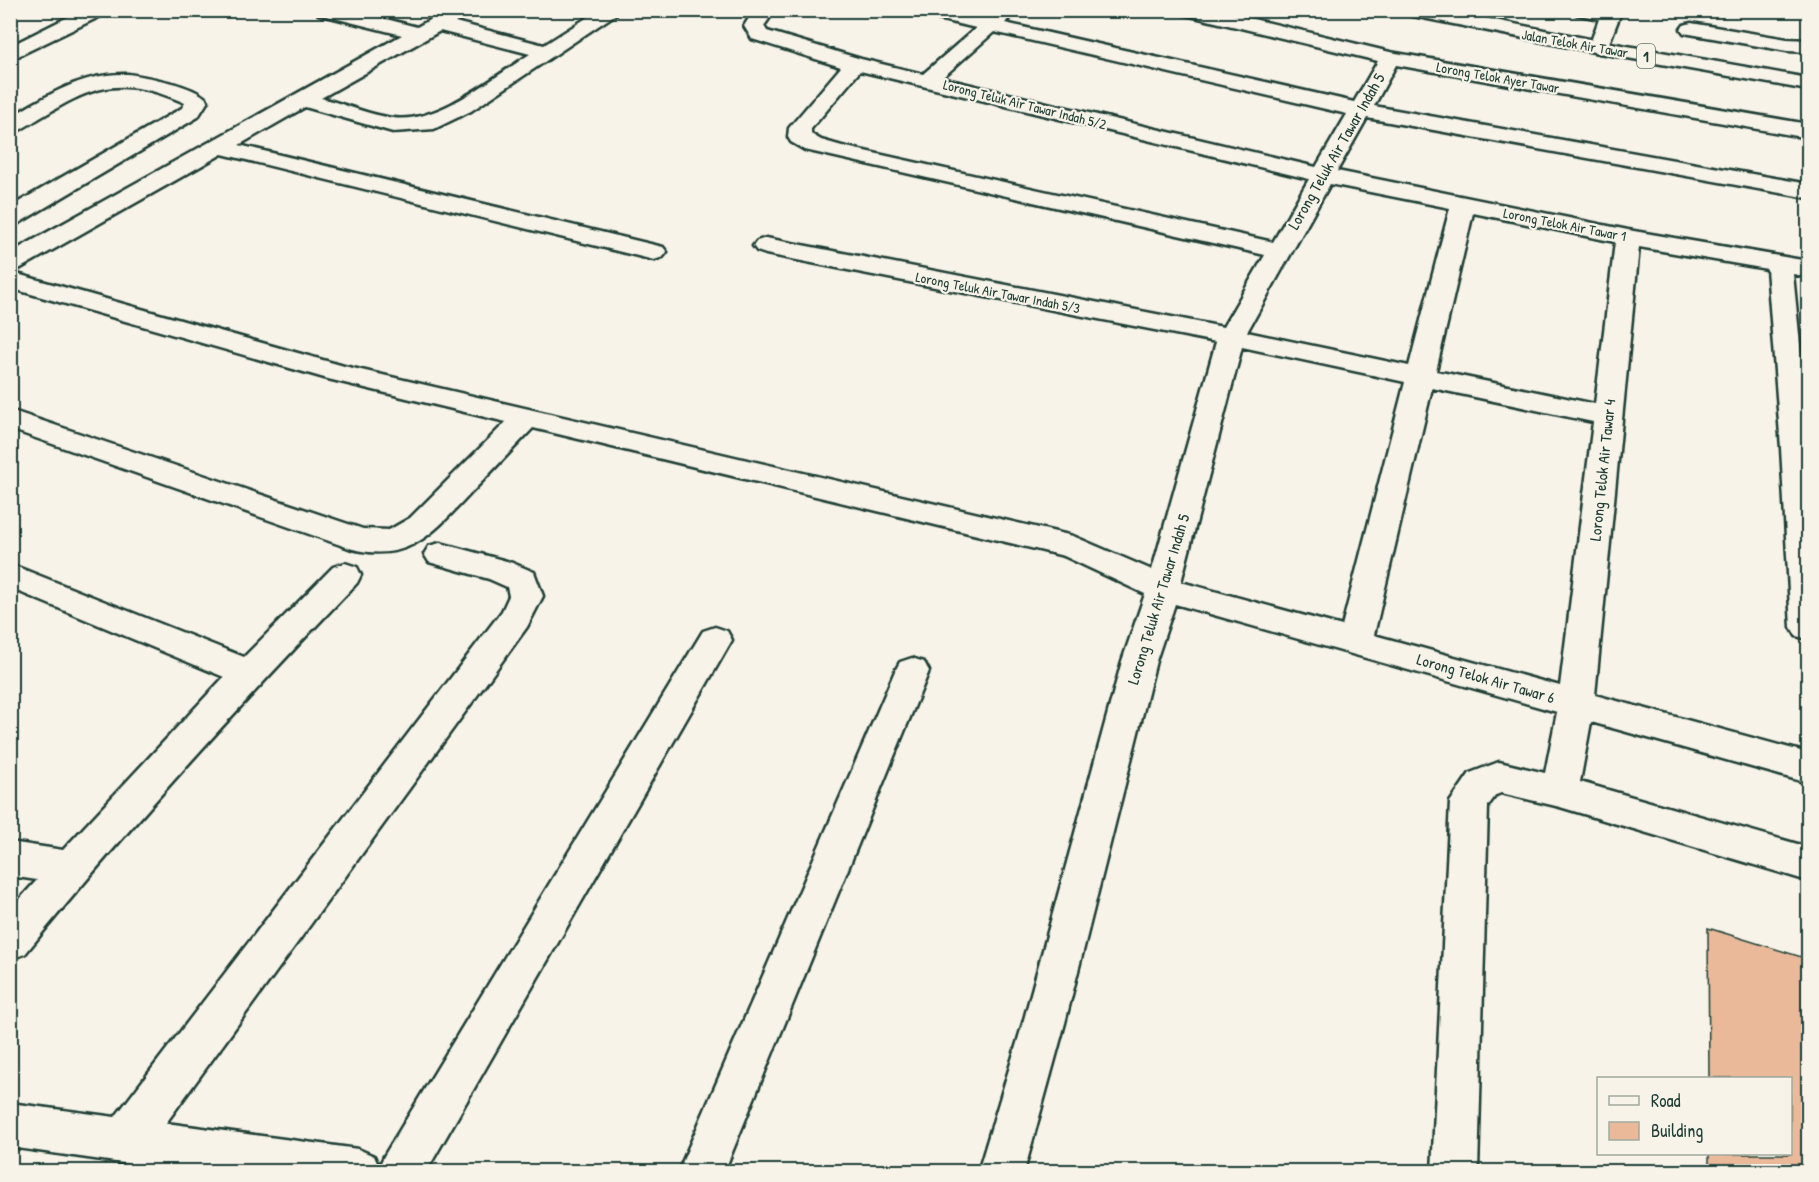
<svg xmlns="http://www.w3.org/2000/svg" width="1819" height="1182" viewBox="0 0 1819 1182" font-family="'Patrick Hand',sans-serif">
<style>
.building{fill:#e9b99a;stroke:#1f3d34;stroke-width:1.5}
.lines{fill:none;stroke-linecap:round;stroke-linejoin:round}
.minor-casing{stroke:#1f3d34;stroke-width:5}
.major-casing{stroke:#1f3d34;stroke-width:5}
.minor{fill:#f7f3e8;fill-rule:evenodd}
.major{fill:#f7f3e8;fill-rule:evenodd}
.labels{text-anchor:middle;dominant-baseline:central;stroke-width:4.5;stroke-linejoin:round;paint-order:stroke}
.far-street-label{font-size:14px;fill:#1f3d34;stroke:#f7f3e8}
.shield{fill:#f7f3e8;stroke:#60746a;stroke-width:1.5}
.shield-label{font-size:15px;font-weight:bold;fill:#1f3d34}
.street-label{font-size:16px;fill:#1f3d34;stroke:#f7f3e8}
</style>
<rect width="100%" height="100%" fill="#f7f3e8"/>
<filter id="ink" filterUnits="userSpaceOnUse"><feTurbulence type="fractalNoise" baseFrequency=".0167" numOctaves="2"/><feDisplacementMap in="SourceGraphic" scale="12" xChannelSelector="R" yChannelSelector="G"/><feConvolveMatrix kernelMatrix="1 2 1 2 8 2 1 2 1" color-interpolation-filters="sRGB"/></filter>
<g filter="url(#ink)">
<path class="building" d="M1708,928L1808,959V1172H1709V1154H1790V1078H1709Z"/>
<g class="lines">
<defs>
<g id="minor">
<path d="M82,10H107L105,14L10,60V46Z"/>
<path d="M316,10H351L417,27L447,10H471L455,22L544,45L599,10H622L471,111L434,129L393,132L305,107L239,145L663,247L667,252L663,257L654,260L222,154L19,269L10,272V253L402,35L318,14ZM440,31L530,54C494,77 437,124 393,118C369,115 345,104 321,98Z"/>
<path d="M754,10H775L764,26L767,31L861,59L923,74L976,28L917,14L915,10H952L986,18C994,12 998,9 1008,12L1011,16L1005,23L1354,102L1378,61L1182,14L1180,10H1216L1390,52L1808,124V138L1396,65L1374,106L1808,184V198L1367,118L1337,171L1628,230L1808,261V277L1793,274L1808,425V639L1796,636L1791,627L1781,448L1767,269L1639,247L1595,695L1808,753V783L1591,722L1580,782L1808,847V881L1560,807L1501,793L1496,795L1488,806L1478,1172H1432L1450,802L1470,773L1499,762L1545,773L1557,712L1175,604L1156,661L1065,1023L1024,1172H978L1023,1023L1122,661L1145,594L1064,556L533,428C513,449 493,470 473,491C435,531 409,565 349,548L10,429V410L363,529L389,530L410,518L506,422L328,379L10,288V272L344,366L1073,536L1152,570L1216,342L766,254L757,251L753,246L757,241L766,238L1223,327L1265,255L805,150L791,142L788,137L789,128L841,67L752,39L744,26ZM994,32L1347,114L1316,167L942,78ZM860,71L1309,179L1273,242L842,146L821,140L811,134V129ZM1330,184L1450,208L1409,366L1247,332ZM1473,213L1615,242L1595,404L1436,371ZM1242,347L1405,382L1342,626L1181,582ZM1432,388L1593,422L1560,686L1374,635Z"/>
<path d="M1574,10H1622L1606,51L1599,53L1592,51L1589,47L1599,19L1576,14Z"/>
<path d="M1691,23L1787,39L1808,40V52L1787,51L1684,33L1681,29L1684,25Z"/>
<path d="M128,74C147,77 197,85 208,101L198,117L19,223L10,225V207L182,108L185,103C108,69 83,93 18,131L10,133V117C49,95 83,72 128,74Z"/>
<path d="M440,543L510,562L534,572L543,596L527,627L166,1123L358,1149L374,1156L379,1167L384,1156L703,631L715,627L727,631L732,640L426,1172H186L10,1147V1103L115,1117L502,611L509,596L507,587L489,579L429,562L424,554L429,546Z"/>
<path d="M345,563L357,567L361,575L357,583C242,703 130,825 25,954L10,959V910L37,880L10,876V842L63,850L224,677L10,588V564L244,657L333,567Z"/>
<path d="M912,658L924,662L929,671L724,1172H678L895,671L900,662Z"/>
</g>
<path id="major" d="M1404,10H1445L1599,41L1808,78V90L1599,53L1413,16L1406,14Z"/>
</defs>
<use href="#minor" class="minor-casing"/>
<use href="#major" class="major-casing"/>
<use href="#minor" class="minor"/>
<use href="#major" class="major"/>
</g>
</g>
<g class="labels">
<g class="far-street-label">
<text transform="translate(1575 43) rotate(10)">Jalan Telok Air Tawar</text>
<text transform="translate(1498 77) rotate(10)">Lorong Telok Ayer Tawar</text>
<text transform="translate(1025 104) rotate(14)">Lorong Teluk Air Tawar Indah 5/2</text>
<text transform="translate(1565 224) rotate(11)">Lorong Telok Air Tawar 1</text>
<text transform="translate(998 292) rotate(11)">Lorong Teluk Air Tawar Indah 5/3</text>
</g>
<rect class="shield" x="1637" y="44" width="18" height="24" rx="4.5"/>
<g class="shield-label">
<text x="1646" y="56">1</text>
</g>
<g class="street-label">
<text transform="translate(1336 151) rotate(-60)">Lorong Teluk Air Tawar Indah 5</text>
<text transform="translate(1602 470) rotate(-84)">Lorong Telok Air Tawar 4</text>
<text transform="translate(1158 599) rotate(-73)">Lorong Teluk Air Tawar Indah 5</text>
<text transform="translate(1486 678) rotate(16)">Lorong Telok Air Tawar 6</text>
</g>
</g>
<rect width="1819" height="1182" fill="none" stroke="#f7f3e8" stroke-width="36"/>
<rect x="18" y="18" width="1783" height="1146" fill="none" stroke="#1f3d34" stroke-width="2" filter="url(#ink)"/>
<rect x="1597" y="1077" width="195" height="78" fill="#f7f3e8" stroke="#a1aaa0" stroke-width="1.5"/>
<rect x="1609" y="1096" width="30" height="9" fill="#f7f3e8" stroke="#a1aaa0" stroke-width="1.5"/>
<text x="1651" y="1107" font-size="18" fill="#1f3d34">Road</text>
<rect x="1609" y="1122" width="30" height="18" fill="#e9b99a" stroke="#a1aaa0" stroke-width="1.5"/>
<text x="1651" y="1137" font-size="18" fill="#1f3d34">Building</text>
</svg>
